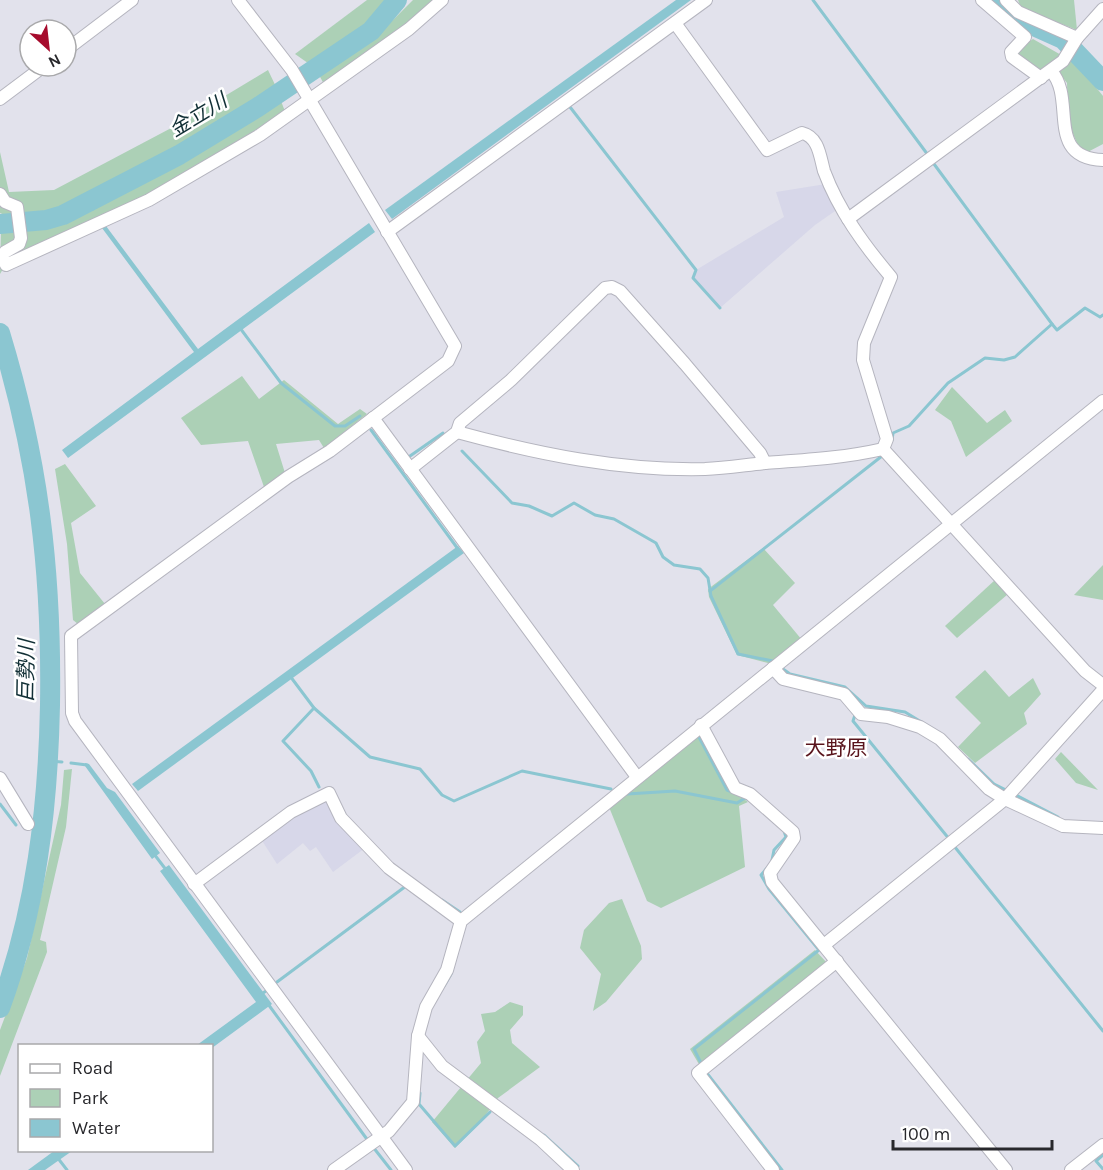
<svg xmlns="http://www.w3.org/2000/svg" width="1103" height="1170" viewBox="0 0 1103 1170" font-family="Karla,'Noto Sans JP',sans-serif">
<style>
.built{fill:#d7d7e9}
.green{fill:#acd0b6}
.water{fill:#8bc6d1}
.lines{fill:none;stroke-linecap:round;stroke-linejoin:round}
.stream{stroke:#8bc6d1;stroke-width:3}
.river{stroke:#8bc6d1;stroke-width:20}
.minor-casing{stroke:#b5b5bf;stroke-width:14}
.minor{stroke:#fff;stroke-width:12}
.labels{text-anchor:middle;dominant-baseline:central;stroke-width:5;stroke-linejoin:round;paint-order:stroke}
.water-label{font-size:21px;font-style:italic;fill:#112f35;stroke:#fff}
.neighbourhood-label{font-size:21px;fill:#59141c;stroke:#fff}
</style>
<rect width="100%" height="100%" fill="#e2e2ec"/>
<g class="built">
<path d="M826,184L838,209L815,225L720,308L693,278L696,270L784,217L776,192Z"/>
<path d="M326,798L365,848L333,872L316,847L310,851L303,843L277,864L261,839L290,816Z"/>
</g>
<g class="green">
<path d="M367,0H391L369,26L315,68L295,54Z"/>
<path d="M413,0H435L408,26L325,86L319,75L393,20Z"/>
<path d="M1018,0H1074L1077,30L1021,8Z"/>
<path d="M1033,39L1077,64L1103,96V144L1082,155L1068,122L1067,83L1054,66L1040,73L1018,56L1016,51Z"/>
<path d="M268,70L278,91C228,121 52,239 0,213V152L9,192L54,190L175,126Z"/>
<path d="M281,101L286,114L149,195L10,257L0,274L1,229L59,221L178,162Z"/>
<path d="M242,376L259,399L284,380L338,424L360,409L367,414L324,448L319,440L276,444L285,473L264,487L248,441L201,445L181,418Z"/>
<path d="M952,387L987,423L1005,410L1012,421L966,457L951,421L935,410Z"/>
<path d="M65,464L96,506L71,523L80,573L105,604L78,624L73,620L67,544L55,469Z"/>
<path d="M763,548L795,583L773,605L802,640L772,664L737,655L709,597L708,589Z"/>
<path d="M1103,565V600L1074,595Z"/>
<path d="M995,580L1008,594L957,638L945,626Z"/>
<path d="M985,670L1009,697L1033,678L1041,694L1024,713L1027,724L975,763L958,747L981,723L955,697Z"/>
<path d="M700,734L730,789L748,802L739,806L745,867L661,908L647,901L609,807Z"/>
<path d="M1061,752L1098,790L1076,783L1055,759Z"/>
<path d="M72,769L66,827L40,940L46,942L47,952L0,1076V1030L27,958L61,805L64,770Z"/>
<path d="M622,899L641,946L642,959L606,1002L593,1011L601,974L580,948L584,930L609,903Z"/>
<path d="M815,950L828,964L700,1066L690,1049Z"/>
<path d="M510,1002L523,1006V1015L510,1030L512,1043L540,1067L498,1098L479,1124L455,1148L432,1122L481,1063L477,1042L485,1031L481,1014L495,1012Z"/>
</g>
<g class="water">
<path d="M676,0H691L392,219L385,210Z"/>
<path d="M369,223L375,232L68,458L62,450L194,352L102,228L106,226L198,349Z"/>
<path d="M458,546L464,553L138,791L132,784Z"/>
<path d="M85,763L89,764L107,788L115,792L160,853L152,859L85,766Z"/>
<path d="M169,865L272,1004L212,1048V1046L197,1045L256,1002L160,871Z"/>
<path d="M54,1151H72L45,1170H28Z"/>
</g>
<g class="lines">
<g class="stream">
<path d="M813,0L928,155"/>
<path d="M570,107L696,270L693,278L720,308"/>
<path d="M934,164L1052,324"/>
<path d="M90,202L93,209"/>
<path d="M240,328L281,383L335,426H345L360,416"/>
<path d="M371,430L458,549"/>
<path d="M892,440L893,433L909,426L948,383L985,358L1004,360L1015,357L1052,324L1057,330L1085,308L1100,317L1103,315"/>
<path d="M462,451L512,503L529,506L552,516L574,503L595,515L614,519L656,543L663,557L674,565L700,569L708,578L711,596L738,654L773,661"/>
<path d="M410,456L443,433"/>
<path d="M710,591L882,456"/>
<path d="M783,669L790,674L845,687L866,706L905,712L941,734"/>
<path d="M290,676L314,708L283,741L311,771L319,787"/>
<path d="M314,708L370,757L420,769L442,795L454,801L522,771L611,789"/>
<path d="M855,715L853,721L950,840"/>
<path d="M699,737L727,790L732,792"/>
<path d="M968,759L994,784L1006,790"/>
<path d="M49,761L62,762"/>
<path d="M71,763L87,765"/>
<path d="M627,794L675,791L737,803L745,798L747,799"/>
<path d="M1016,795L1058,817"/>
<path d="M0,804L16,825"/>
<path d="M954,846L1103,1031"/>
<path d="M154,854L167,871"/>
<path d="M772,860L774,850L786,837L784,831"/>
<path d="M442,900L460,912"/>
<path d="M277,982L406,886"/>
<path d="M444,986L451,974"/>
<path d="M260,995L266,991"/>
<path d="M268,1004L369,1142"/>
<path d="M702,1065L694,1049L819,950L769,889L761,875L767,868"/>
<path d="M706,1072L782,1170"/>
<path d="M420,1093L419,1104L455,1146L490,1112"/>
<path d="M544,1135L578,1166"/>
<path d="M373,1147L391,1170"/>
<path d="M1103,1155L1096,1161L1103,1169"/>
<path d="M57,1157L67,1170"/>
</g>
<g class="river">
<path d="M994,0L1005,13L1063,39L1103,81"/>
<path d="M0,224L46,220L63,215L179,155L258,107L371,31L397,0"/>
<path d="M0,333C39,461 52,572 50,705C48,809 36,910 0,1008"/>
</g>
<defs>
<g id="minor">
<path d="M238,0L292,70L455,346L448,361L330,451L288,477L71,636L72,713L75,721L406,1170"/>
<path d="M982,0L1025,37L1011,52L1012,57L1041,78"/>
<path d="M1006,0L1018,12L1077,38"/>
<path d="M675,23L767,150L802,133C819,137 820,157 824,171C839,211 864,245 891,277L864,343L863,360L887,439L883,449"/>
<path d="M66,50L132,0"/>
<path d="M1051,71C1077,99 1044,158 1103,160"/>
<path d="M0,99L44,66"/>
<path d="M0,194L5,202L17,207L21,238L19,244L5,252L3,258L6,265L149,200L260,135L409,29L442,0"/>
<path d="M848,219L1063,61L1077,38L1103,9"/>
<path d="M387,232L706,0"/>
<path d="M373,418L637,777"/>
<path d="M457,432C538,454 620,471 705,469C725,468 745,465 765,463C805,460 844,458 883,449"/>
<path d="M883,449L1085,671L1103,685"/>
<path d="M410,469L457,432L460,423L511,380L605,288L612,287L620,291L685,364L760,453L765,463"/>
<path d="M773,668L783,679L844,694L861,714L888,717L920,727L940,739L989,789L1005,799L1063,826L1103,828"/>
<path d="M701,725L735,788L750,794L793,832L794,838L770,873L772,882L1006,1170"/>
<path d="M0,778L28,824"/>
<path d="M194,884L291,812L329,793L341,818L389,868L461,921"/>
<path d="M824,945L1005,799L1103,690"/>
<path d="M418,1036L442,1066L541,1140L573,1170"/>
<path d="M334,1170L389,1131L413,1102L418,1036L426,1007L447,970L461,921L1103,401"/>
<path d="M773,1170L698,1073L837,961"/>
<path d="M1071,1170L1103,1145"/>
</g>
</defs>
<use href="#minor" class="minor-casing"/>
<use href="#minor" class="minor"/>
</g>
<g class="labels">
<g class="water-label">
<text transform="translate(198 115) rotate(-31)">金立川</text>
<text transform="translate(26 671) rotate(-89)">巨勢川</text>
</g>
<g class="neighbourhood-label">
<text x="836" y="748">大野原</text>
</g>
</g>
<rect x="18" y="1044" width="195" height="108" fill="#ffffff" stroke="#a9a9ab" stroke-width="1.5"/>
<rect x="30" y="1064" width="30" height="9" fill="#ffffff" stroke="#a9a9ab" stroke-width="1.5"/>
<text x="72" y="1074" font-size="18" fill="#28282c">Road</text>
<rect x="30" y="1089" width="30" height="18" fill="#acd0b6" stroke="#a9a9ab" stroke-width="1.5"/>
<text x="72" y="1104" font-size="18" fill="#28282c">Park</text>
<rect x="30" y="1119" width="30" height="18" fill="#8bc6d1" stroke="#a9a9ab" stroke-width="1.5"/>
<text x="72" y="1134" font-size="18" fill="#28282c">Water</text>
<g transform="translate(48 48) rotate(153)"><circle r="28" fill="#ffffff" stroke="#a9a9ab" stroke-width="1.5"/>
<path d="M0-4.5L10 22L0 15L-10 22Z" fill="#a60b2c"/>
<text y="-9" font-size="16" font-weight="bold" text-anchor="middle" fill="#28282c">N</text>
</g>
<path d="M893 1140v9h159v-9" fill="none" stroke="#28282c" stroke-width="3"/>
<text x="902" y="1140" font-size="18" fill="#28282c" stroke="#ffffff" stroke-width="4.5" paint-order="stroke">100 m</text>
</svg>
